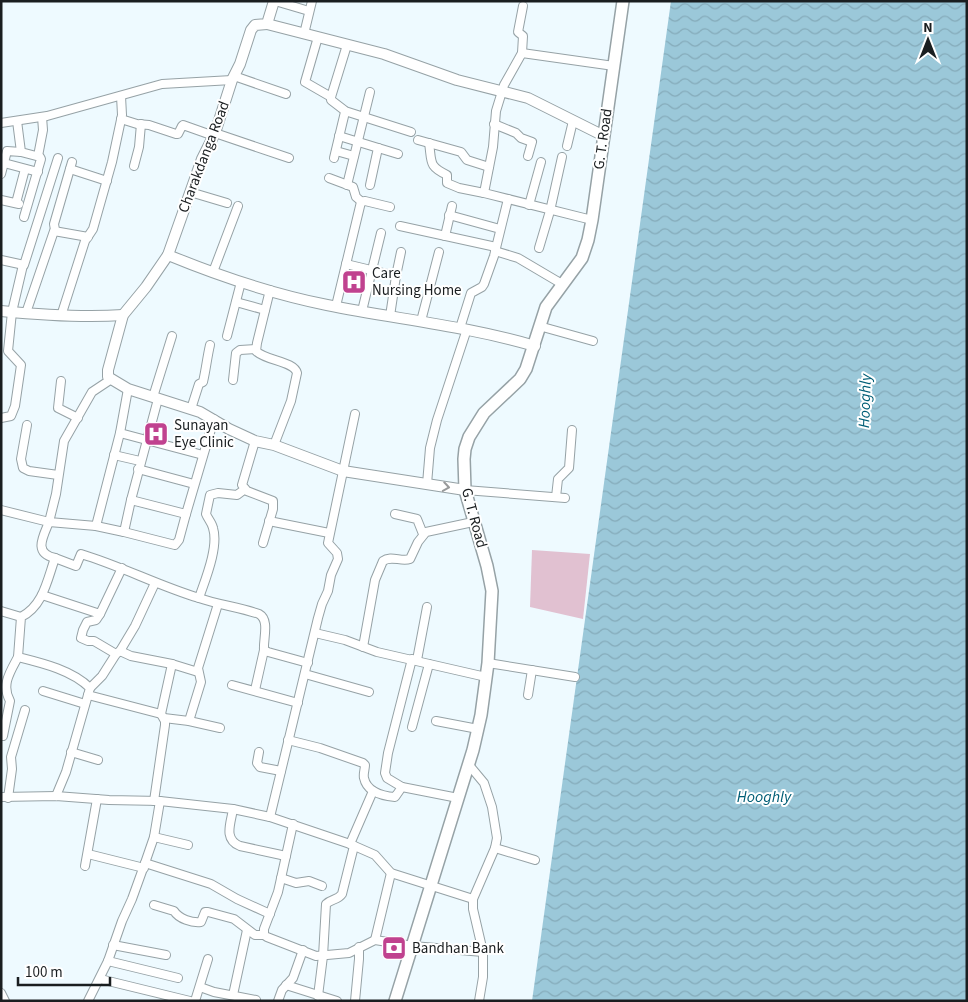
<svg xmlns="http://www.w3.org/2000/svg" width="968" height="1002" viewBox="0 0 968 1002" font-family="'Source Sans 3',sans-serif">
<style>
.garden{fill:#e1c1d1}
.water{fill:url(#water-waves)}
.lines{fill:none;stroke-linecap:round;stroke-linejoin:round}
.street-casing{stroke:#96a2a6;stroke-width:10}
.secondary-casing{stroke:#96a2a6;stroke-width:12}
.primary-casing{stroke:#96a2a6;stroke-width:14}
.street{stroke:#fff;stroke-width:8}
.secondary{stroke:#fff;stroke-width:10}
.primary{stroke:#fff;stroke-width:11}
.oneway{stroke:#989a9b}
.labels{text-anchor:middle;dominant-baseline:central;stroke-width:4;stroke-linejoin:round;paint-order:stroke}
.street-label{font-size:15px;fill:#1a1e20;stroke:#fff}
.poi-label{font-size:15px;fill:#1a1e20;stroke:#fff;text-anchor:start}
.water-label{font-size:16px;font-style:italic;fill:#005e76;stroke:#fff}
</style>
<defs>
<pattern id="water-waves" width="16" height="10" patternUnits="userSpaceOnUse" patternTransform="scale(1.25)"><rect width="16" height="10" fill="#9bc8d9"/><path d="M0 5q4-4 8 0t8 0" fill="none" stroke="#85abba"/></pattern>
</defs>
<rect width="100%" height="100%" fill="#eefaff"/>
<path class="garden" d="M532,550L590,554L583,619L530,607Z"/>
<path class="water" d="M671,1H967V1001H532Z"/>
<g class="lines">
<defs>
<g id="street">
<path d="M275,1L309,11"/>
<path d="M304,34L312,1"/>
<path d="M318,37L305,82L331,97"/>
<path d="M522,53L523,36L518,32L523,6"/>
<path d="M234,76L286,94"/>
<path d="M345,111L411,132"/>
<path d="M121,119L137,124L149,125L176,134H178L182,126L183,125L214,136"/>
<path d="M17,121L21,152L40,157L41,159L24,217"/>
<path d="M1,123L47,116L162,84L232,80"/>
<path d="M494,124L516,133L521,138L532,142L528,156"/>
<path d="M215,133L289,158"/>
<path d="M339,136L398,154"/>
<path d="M418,140L461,152L467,160L489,167"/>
<path d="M429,143C432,162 428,166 447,175V183L459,188L484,193"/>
<path d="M567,146L573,121"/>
<path d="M336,151L354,156"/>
<path d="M38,156L43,130L42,117"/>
<path d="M334,158L345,112L344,110L331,100V97L347,45"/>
<path d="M4,163L38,172"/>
<path d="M134,166L139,147L141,124"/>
<path d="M70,169L107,181"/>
<path d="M1,174L7,151L21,152"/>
<path d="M329,178L353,187L356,197L362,202"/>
<path d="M347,185L370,92"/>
<path d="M370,185L378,148"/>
<path d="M190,192L227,203"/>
<path d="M1,200L19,204"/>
<path d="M16,203L25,169"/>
<path d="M529,205L541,162"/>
<path d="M449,215L500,229"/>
<path d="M592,220L484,193L493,147L496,111L504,85L522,53L614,66"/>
<path d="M400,226L496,247"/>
<path d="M55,230L54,224L72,162"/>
<path d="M445,236L452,206"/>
<path d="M539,248L550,211L562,157"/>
<path d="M495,251L518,258L562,284"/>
<path d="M1,260L24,265L58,158"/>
<path d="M346,264L396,276L401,252"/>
<path d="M213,272L238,206"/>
<path d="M270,290L257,343L256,351C266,361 294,361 297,373L291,401L274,445"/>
<path d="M236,302L265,310"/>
<path d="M336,306L361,202L365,201L390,207"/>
<path d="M362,311L381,233"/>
<path d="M26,313L54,231L88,237"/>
<path d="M61,316L85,241L93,229L112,162L122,115L121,96"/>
<path d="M390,316L396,276"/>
<path d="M421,321L439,252"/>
<path d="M539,326L593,341"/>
<path d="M460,328L471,293L482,287L484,284L494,256L508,199"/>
<path d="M227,336L241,282"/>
<path d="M110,380L92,392L64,441L56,494L49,522L96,526L124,532L131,500L186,514L214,419"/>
<path d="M233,380L236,353L240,350L256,349"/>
<path d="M61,381L58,408L78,418"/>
<path d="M153,397L172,336"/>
<path d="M191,409L199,384L203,382C206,369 207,358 210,345"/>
<path d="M1,418L11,416L15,406L21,365L8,351L12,312L23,265"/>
<path d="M27,425L21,459L23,468L29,471L58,475"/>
<path d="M120,433L203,455"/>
<path d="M255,441L242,485L247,491L273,501V509L263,543"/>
<path d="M114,455L140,461"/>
<path d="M138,469L194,484"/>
<path d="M427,484L430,448L437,420L467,329"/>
<path d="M465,490L565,498"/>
<path d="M556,497L558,479L569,468L572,430"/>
<path d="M131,500L158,399"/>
<path d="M1,510L49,522C43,537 33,553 55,558"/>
<path d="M395,514L417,519L423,534"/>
<path d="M269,521L329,533"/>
<path d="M96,526L120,433L128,389"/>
<path d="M124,532L175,545L179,540L186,514"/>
<path d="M42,595L100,614L122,568"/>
<path d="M199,598C205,580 219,547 213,528C212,523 208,519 206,514L210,495L218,493L237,495L245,489"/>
<path d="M1,611L21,617"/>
<path d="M100,614L96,620L87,622L83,630L81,638L88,641H94L116,654"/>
<path d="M315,633L345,640L377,652L486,677"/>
<path d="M363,647L375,580L383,561C391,555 401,562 410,559L418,542L426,532L473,522"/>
<path d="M120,651L131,656L172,664L198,672"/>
<path d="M417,660L427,607"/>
<path d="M488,663L575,677"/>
<path d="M305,674L369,692"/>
<path d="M232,685L298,703"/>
<path d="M90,688L102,676L116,654L120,651L135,626L155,583"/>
<path d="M255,690L264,650"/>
<path d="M43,691L85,704"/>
<path d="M88,695L161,714L165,721V725L154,801"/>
<path d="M528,695L532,670"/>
<path d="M161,714L172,664"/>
<path d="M164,718L189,721L220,728"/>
<path d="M189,721L201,682L198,668L218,604"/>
<path d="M436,721L478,729"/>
<path d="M412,727L429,664"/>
<path d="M3,736L10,701C1,685 10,672 18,657"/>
<path d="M288,740L320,748L363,763L365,765C365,769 363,774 364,778C367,792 383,796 395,797L402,787L458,798"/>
<path d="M71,752L98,760"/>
<path d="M259,752L257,763L260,767L281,771"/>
<path d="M469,765L484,783L492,807L497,838L495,848L473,899V909L483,952V977L479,1001"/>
<path d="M402,787L387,778L385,773L388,753L412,659"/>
<path d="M56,796L66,772L90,688C72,670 42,663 18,657L21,617C43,606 47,581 55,558L76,566L81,554C121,566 159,586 199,598C219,605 239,607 259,614C270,620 263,639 264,650L268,652L308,663"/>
<path d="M1,797L56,796L109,800L160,801L233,809L270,817L350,844L375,855L391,873L473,899"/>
<path d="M8,798L12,769L11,757L25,710"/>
<path d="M233,809C231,823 223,839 240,846L286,856"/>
<path d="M270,817L318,618L322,604L328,591L331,575L338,559L337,553L328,543L355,414"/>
<path d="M293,824L278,892L264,929V935L267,937L316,956L349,953L375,940L413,946L483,952"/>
<path d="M154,837L188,845"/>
<path d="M350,844L373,791"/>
<path d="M495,848L535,860"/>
<path d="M88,854L144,868"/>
<path d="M145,863L211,884L237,899L270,914"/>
<path d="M85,866L97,799"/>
<path d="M281,878L296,883L309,881L322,886"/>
<path d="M154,905L174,911C179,919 192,923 201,922L205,912H208L234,919L255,935H264"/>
<path d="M375,940L391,873"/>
<path d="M113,945L166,955"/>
<path d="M108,961L178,978"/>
<path d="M100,979L190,1001"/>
<path d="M286,985L337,1001"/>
<path d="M200,987L214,992L256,1000"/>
<path d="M1,993L5,1001"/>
<path d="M233,995L247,930"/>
<path d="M318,996L323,956L326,904C331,899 338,900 342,894L354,846"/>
<path d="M88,1001L108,961L122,921L132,899L145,863L154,837L160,801"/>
<path d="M195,1001L208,959"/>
<path d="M278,1001L282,990L293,978L303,950"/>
<path d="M355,1001L359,959V947"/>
</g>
<g id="secondary">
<path d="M274,1L267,24L255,25L251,30L240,64L232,80L215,133L202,159L168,255L146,287L123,315L108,370V377L128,389L200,412L229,429L255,441L274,445L343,471L465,490"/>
<path d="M267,24L384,54L457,80L528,98L604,136"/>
<path d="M168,255C219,276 272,294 327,305C396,319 467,326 535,346"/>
<path d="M1,311C42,315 82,318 123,315"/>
</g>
<path id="primary" d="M395,1001L473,750L481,715L488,663L492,591L487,566L465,490L464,459L465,449L469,437L484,413L520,379L526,369L546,307L582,258L588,240L592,220L623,1"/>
</defs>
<use href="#street" class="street-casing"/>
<use href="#secondary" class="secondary-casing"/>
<use href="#primary" class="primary-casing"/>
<use href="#street" class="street"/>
<use href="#secondary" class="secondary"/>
<use href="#primary" class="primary"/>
</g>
<defs><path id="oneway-chevron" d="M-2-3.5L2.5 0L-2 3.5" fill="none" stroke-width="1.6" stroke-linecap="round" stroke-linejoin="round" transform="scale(1.25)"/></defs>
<use class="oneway" href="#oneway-chevron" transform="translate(446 487) rotate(9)"/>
<defs>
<symbol id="hospital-square" viewBox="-11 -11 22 22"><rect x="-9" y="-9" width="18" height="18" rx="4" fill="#c0428f" stroke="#fff"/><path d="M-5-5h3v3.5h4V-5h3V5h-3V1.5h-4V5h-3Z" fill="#fff"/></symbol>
<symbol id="bank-square" viewBox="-11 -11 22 22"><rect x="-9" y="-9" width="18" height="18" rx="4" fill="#c0428f" stroke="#fff"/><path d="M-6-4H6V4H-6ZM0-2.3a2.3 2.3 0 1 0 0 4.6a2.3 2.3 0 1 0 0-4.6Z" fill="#fff"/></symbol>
</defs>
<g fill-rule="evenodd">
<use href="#hospital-square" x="340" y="268" width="28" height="28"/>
<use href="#hospital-square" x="142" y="420" width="28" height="28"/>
<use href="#bank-square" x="380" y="934" width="28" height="28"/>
</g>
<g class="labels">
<g class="street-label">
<text transform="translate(603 139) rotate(-82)">G. T. Road</text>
<text transform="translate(204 157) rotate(-69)">Charakdanga Road</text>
<text transform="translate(474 518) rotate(75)">G. T. Road</text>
</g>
<g class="poi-label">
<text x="372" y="273">Care<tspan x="372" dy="17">Nursing Home</tspan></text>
<text x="174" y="425">Sunayan<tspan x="174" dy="17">Eye Clinic</tspan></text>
<text x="412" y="948">Bandhan Bank</text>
</g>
<g class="water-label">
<text transform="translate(865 401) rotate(-88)">Hooghly</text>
<text x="764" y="797">Hooghly</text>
</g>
</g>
<rect width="968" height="1002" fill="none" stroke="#1a1e20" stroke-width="5"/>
<g transform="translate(928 40)" stroke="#ffffff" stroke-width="4" paint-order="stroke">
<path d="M0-4L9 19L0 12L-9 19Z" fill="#1a1e20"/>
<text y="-8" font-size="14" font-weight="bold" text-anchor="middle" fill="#1a1e20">N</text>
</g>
<path d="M18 977v8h92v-8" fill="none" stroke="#1a1e20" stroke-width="2.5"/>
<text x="25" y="977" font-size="15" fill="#1a1e20" stroke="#ffffff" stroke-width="4" paint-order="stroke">100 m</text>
</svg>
